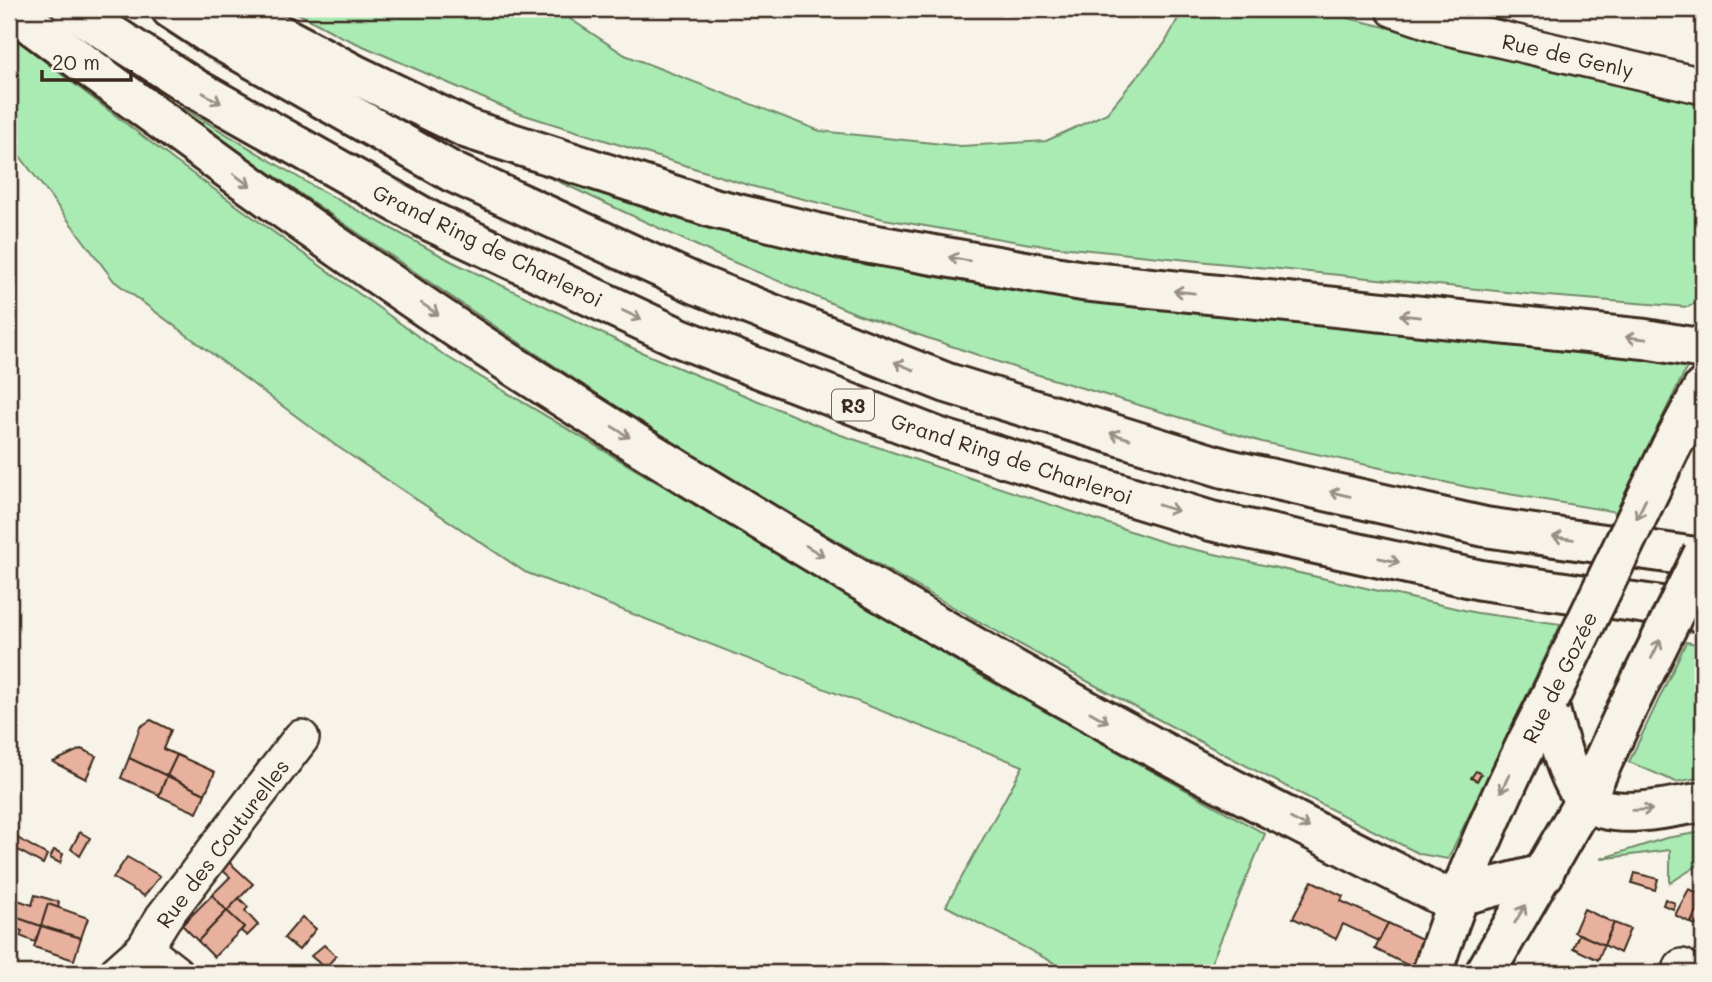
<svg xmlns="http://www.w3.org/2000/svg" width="1712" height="982" viewBox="0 0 1712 982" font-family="Mali,sans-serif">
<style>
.green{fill:#aaebb4;stroke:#728a69;stroke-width:2}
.building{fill:#e8b19e;stroke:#3b2a1e;stroke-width:2}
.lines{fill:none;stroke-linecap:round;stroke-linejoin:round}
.minor-casing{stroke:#3b2a1e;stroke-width:40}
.secondary-casing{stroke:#3b2a1e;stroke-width:44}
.motorway-casing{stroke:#3b2a1e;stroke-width:44}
.minor{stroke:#f7f3e8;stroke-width:35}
.secondary{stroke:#f7f3e8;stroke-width:38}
.motorway{stroke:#f7f3e8;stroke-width:38}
.secondary-bridge-casing{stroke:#3b2a1e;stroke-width:44;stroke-linecap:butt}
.secondary-bridge{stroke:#f7f3e8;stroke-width:38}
.oneway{stroke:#998e83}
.labels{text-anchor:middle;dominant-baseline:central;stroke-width:7;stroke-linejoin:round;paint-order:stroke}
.shield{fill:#f7f3e8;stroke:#73665b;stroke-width:2}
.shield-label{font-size:19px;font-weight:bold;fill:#3b2a1e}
.street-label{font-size:21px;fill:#3b2a1e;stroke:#f7f3e8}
</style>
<rect width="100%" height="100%" fill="#f7f3e8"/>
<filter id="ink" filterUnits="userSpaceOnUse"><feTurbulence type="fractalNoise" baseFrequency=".0143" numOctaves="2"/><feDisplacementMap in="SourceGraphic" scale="14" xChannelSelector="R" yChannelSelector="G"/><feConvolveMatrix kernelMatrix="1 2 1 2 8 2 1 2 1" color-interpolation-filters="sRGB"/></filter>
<g filter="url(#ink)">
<g class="green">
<path d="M290,9H555L625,55L820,131L961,146L1046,141L1107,113L1165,43L1183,9H1329L1348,18L1550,67L1703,100V299L1688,307L1547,296L1030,244L884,219L751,186L515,112L340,36Z"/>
<path d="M9,34L175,161L444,355L981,676L1265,834L1207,973H1073L946,906L1023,766L525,572L335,445L114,281L19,155L9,149Z"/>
<path d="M183,108L316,188L453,262L643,353L838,434L1166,543L1477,613L1561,624L1448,859L1420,854C1239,764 1062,670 888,570C818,530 748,491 681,448C511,340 346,225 180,111Z"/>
<path d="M506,157L724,222L1668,356L1689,363L1616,512L1467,487L1262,442L1019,369L857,314L719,256Z"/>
<path d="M1686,642L1703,645V777L1676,782L1629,762Z"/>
<path d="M1703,832V862L1670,883V850L1600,859L1666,838Z"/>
</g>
<g class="building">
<path d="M151,720L171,730L163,749L177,755L167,776L129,758L140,727Z"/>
<path d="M81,749L96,756L86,779L53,762Z"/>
<path d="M177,755L215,772L205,794L167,776Z"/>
<path d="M129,758L167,776L159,795L121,778Z"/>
<path d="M1476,771L1481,774L1477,781L1471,778Z"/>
<path d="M167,776L205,794L197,813L159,796Z"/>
<path d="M80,832L90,838L80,856L71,849Z"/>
<path d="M14,836L47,855L43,864L9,845Z"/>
<path d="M54,850L63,854L60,863L50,858Z"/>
<path d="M127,857L160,876L144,896L113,878Z"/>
<path d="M229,862L253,884L227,911L212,895L230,877L221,869Z"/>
<path d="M1635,873L1658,879L1655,890L1632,883Z"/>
<path d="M1312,881L1343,896L1341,901L1388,923L1379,941L1343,924L1336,939L1293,918Z"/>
<path d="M1689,889L1703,895L1691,923L1675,915Z"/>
<path d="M35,895L59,902L58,908L48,904L41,926L9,915V897L32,905Z"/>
<path d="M212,895L227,911L198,941L182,925Z"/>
<path d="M239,898L248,907L245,911L258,925L247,936L241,931L244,927L227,911Z"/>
<path d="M1665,899L1675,903L1673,909L1663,905Z"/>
<path d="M1703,899V928L1691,923Z"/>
<path d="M48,904L88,918L81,938L41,926Z"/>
<path d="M1584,909L1614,923L1604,945L1574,932Z"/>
<path d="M227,911L244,927L214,957L198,941Z"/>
<path d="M9,915L41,926L35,942L20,936L22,931L9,926Z"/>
<path d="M302,917L316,929L299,950L284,938Z"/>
<path d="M1388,923L1424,940L1411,967L1375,949Z"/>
<path d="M1614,923L1630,929L1620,953L1604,945Z"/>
<path d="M41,926L81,938L74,960L34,947Z"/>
<path d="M1579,934L1604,945L1598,960L1573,948Z"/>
<path d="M9,941L18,943L15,954L9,953Z"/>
<path d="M324,945L336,956L325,968L311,956Z"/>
<path d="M361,964L373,973H354Z"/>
</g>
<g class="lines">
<defs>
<g id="minor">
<path d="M1394,9L1447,27L1703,86"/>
<path d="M144,949L175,973"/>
<path d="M1682,967L1690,973"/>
<path d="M117,973L144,949L163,918L301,738"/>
</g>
<g id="secondary">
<path d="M1671,447L1703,388"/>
<path d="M1432,973C1463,878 1502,789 1548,701"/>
<path d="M1485,973L1585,800L1626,711"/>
</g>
<g id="motorway">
<path d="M10,9C178,133 345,257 520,370C743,513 971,650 1204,774C1282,815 1360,854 1438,894L1458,896L1544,874"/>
<path d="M72,9L194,88L430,221L680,338L940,438L1211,521L1481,580L1703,612"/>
<path d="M171,9L209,34L452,172L696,284L947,383L1224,468L1485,527L1703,558"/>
<path d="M231,9L354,74L468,129L713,208L842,239L1083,281L1645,339L1703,349"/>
<path d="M1548,701C1553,723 1569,787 1587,801C1613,822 1672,807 1703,802"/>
</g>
</defs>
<use href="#minor" class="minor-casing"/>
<use href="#secondary" class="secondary-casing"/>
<use href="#motorway" class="motorway-casing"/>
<use href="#minor" class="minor"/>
<use href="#secondary" class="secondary"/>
<use href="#motorway" class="motorway"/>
<defs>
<g id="secondary-bridge">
<path d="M1548,701L1671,447"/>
<path d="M1626,711L1703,554"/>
</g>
</defs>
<use href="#secondary-bridge" class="secondary-bridge-casing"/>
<use href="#secondary-bridge" class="secondary-bridge"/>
</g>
<defs><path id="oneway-shaft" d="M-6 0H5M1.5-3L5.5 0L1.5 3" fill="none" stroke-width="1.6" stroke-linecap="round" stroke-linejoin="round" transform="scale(1.75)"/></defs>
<g class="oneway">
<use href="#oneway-shaft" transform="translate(212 98) rotate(30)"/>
<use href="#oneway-shaft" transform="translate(242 180) rotate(36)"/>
<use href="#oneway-shaft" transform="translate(959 259) rotate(-170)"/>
<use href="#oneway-shaft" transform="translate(1184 292) rotate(-174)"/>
<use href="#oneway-shaft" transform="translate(430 309) rotate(34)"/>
<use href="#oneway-shaft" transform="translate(632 315) rotate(25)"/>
<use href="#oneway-shaft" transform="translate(1410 316) rotate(-174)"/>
<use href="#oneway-shaft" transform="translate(1636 338) rotate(-174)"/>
<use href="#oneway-shaft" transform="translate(904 366) rotate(-158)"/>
<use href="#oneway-shaft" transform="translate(621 432) rotate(32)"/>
<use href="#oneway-shaft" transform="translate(1120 436) rotate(-163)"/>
<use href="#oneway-shaft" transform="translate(1340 494) rotate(-167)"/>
<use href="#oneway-shaft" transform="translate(1168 508) rotate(17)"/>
<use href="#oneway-shaft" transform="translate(1641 509) rotate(116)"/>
<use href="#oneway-shaft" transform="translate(1563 538) rotate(-172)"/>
<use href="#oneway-shaft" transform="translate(815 551) rotate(31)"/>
<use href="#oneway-shaft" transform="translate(1389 560) rotate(12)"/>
<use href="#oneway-shaft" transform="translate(1656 649) rotate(-64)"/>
<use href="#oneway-shaft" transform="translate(1099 717) rotate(29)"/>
<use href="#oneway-shaft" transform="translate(1505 783) rotate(116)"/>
<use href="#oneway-shaft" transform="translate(1642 810) rotate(-2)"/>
<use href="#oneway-shaft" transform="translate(1300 823) rotate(27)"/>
<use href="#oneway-shaft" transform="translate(1520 914) rotate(-60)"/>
</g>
</g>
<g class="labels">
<rect class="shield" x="832" y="389.5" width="42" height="31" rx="5"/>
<g class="shield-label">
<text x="853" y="405">R3</text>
</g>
<g class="street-label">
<text transform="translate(1568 55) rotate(13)">Rue de Genly</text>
<text transform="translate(488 245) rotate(26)">Grand Ring de Charleroi</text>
<text transform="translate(1012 458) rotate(18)">Grand Ring de Charleroi</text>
<text transform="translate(1559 677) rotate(-64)">Rue de Gozée</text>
<text transform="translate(222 843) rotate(-53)">Rue des Couturelles</text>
</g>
</g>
<rect width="1712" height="982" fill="none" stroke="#f7f3e8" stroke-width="35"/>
<rect x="18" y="18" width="1677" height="947" fill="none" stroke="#3b2a1e" stroke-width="2.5" filter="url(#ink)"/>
<path d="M42 70v10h89v-10" fill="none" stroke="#3b2a1e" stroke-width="3.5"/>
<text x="52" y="70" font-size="21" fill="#3b2a1e" stroke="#f7f3e8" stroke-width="5" paint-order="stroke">20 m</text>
</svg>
